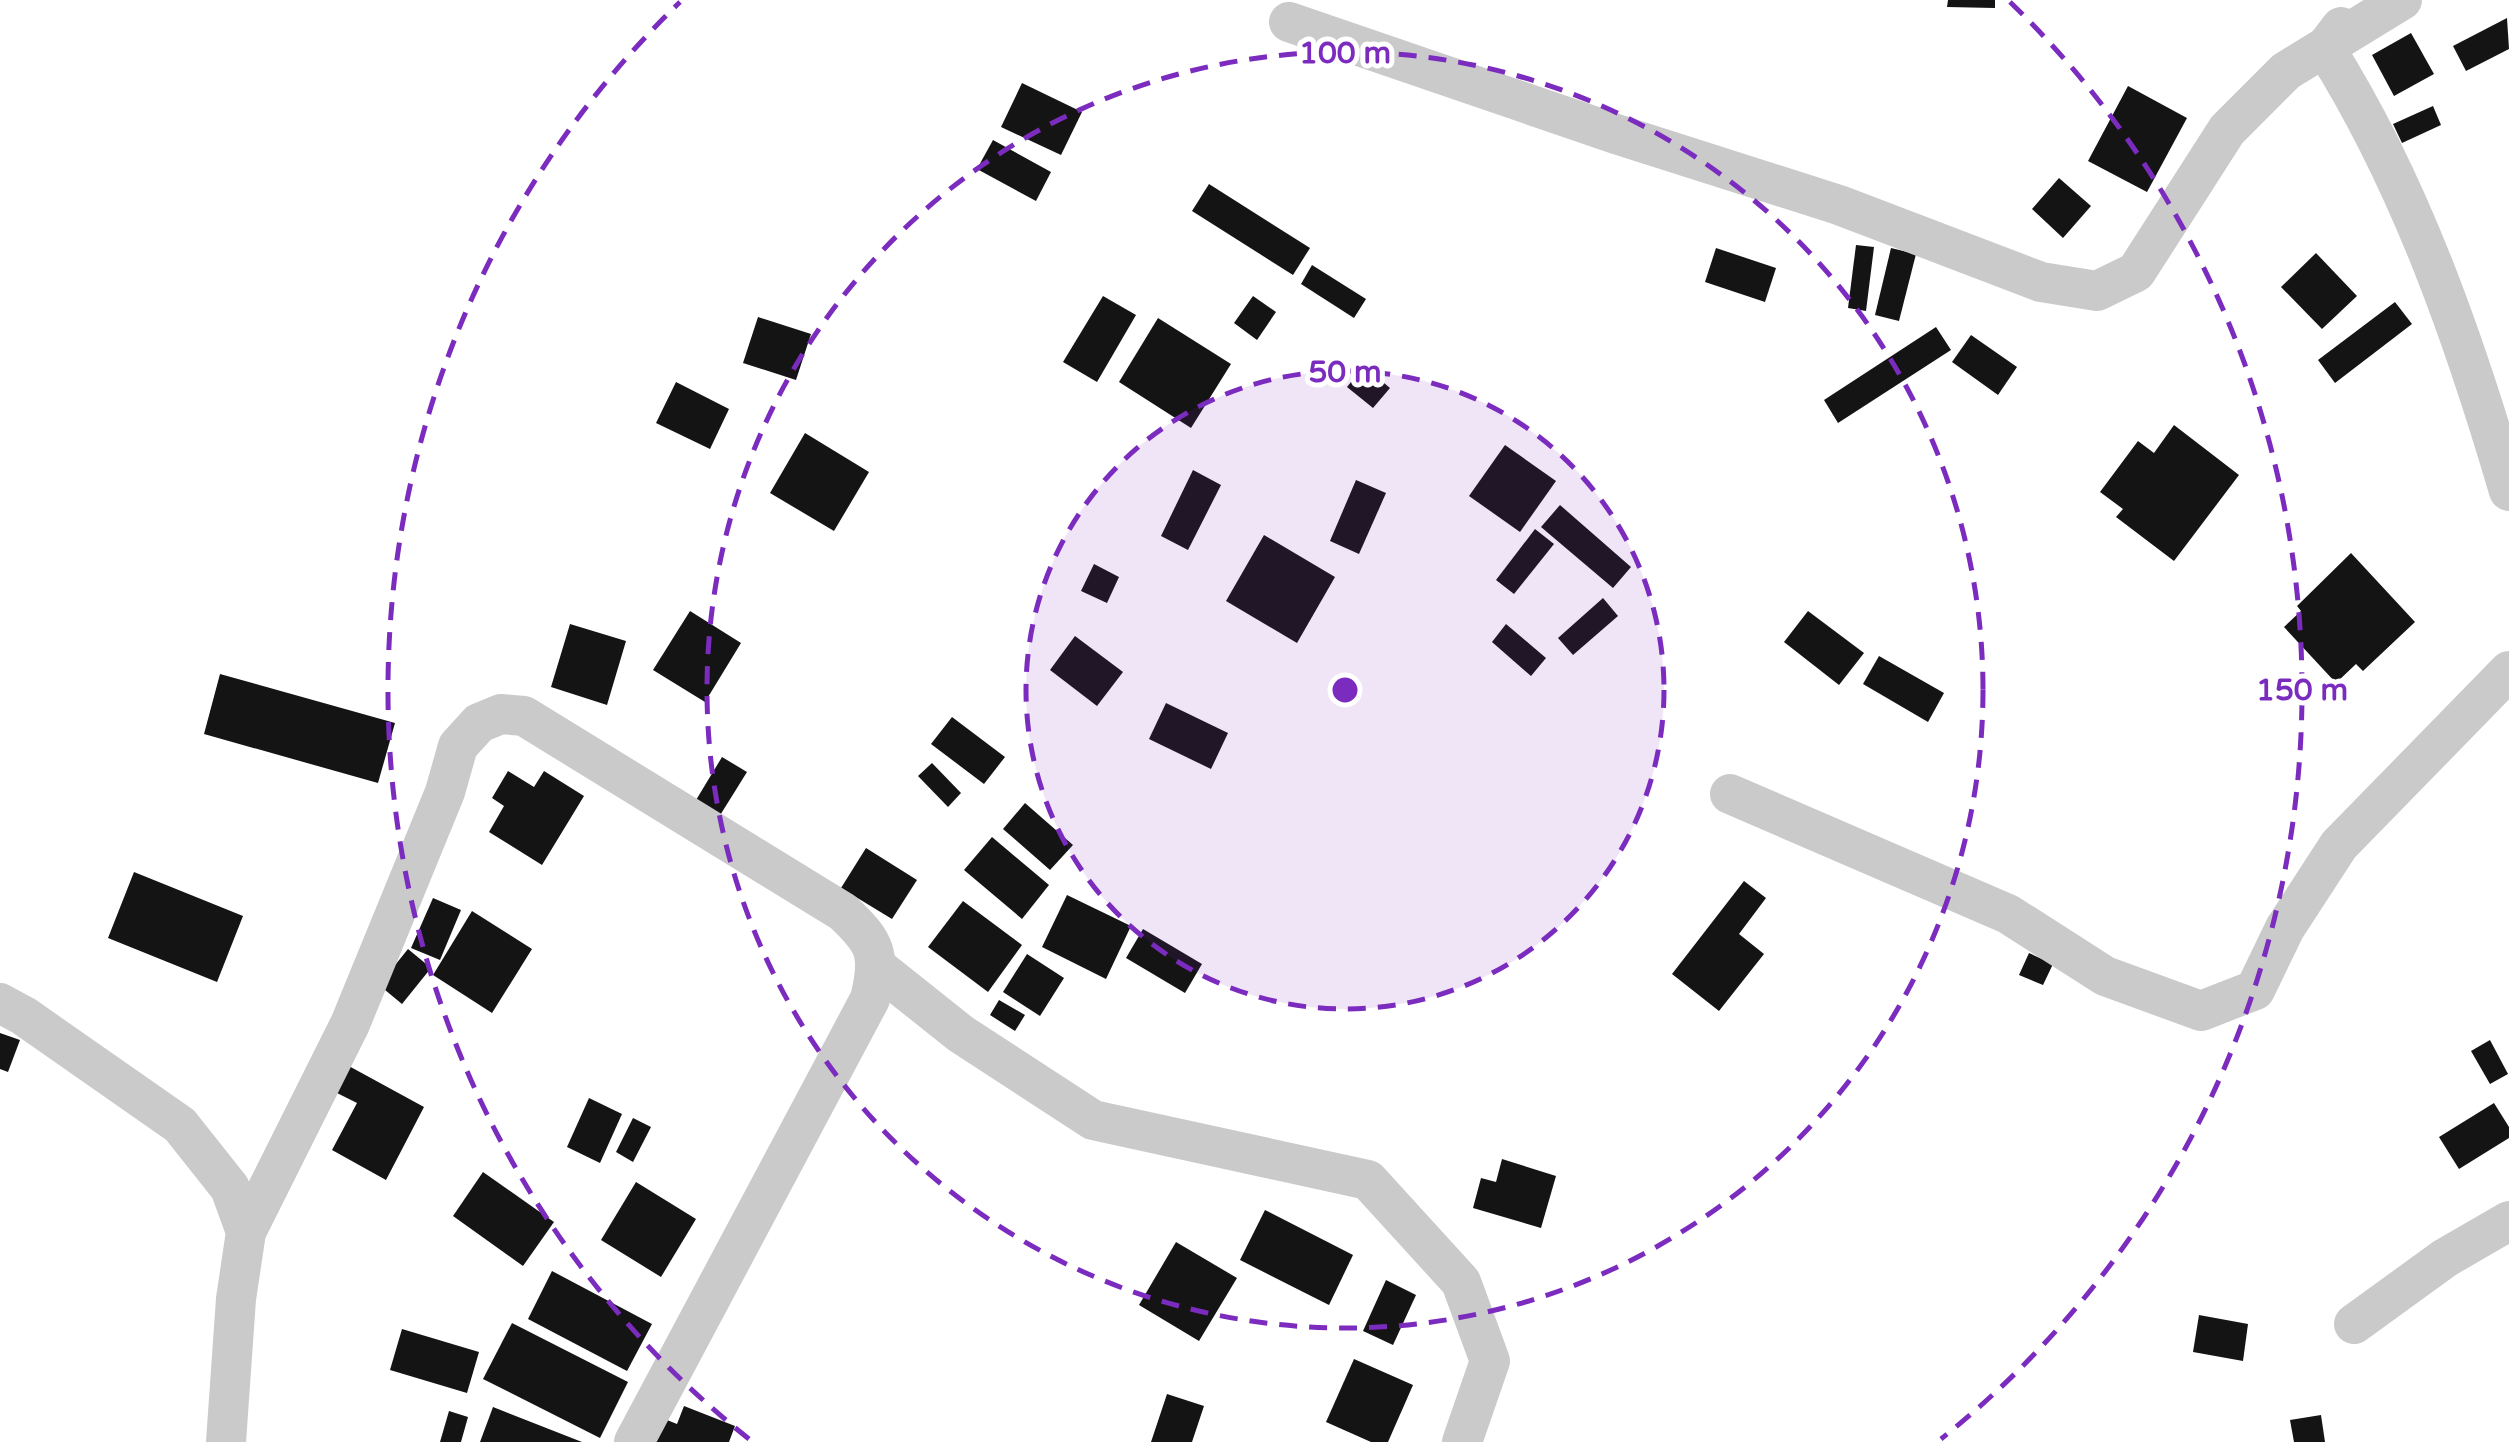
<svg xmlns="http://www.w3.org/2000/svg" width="2509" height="1442" viewBox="0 0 2509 1442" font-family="'Varela Round',sans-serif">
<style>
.building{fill:#141414}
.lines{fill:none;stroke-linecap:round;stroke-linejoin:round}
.minor{stroke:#cacaca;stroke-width:40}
.ring{fill:none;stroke:#7b2cbf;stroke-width:5;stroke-dasharray:18 12}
.centre{fill:#7b2cbf;stroke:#fff;stroke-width:5}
.ring-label{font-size:30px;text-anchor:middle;font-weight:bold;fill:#7b2cbf;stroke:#fff;stroke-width:10;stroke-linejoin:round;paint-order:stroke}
</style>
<rect width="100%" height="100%" fill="#fff"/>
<g class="building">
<path d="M1948,0H1995V8L1947,7Z"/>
<path d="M2507,18L2509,49L2466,71L2453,46Z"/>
<path d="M2411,33L2434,74L2394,96L2372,55Z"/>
<path d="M1022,83L1082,112L1061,155L1001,127Z"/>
<path d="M2128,86L2187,118L2147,192L2088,161Z"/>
<path d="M2433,106L2441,125L2402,143L2393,124Z"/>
<path d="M993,140L1051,172L1036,201L977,169Z"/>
<path d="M2059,178L2091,206L2063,238L2032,209Z"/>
<path d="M1209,184L1310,248L1293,275L1192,211Z"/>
<path d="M1856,245L1874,247L1866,311L1848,308Z"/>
<path d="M1716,248L1776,268L1765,302L1705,282Z"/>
<path d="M1891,248L1916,254L1899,321L1875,315Z"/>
<path d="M2316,253L2357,296L2322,329L2281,287Z"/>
<path d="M1312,265L1366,299L1354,318L1301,284Z"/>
<path d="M1103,296L1136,315L1097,382L1063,362Z"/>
<path d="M1253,296L1276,312L1257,340L1234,323Z"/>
<path d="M2395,302L2412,324L2335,383L2318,360Z"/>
<path d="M758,317L811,334L796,380L743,363Z"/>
<path d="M1158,318L1231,364L1191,428L1119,382Z"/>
<path d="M1936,327L1951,350L1838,423L1824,400Z"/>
<path d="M1971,335L2017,367L1998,395L1952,362Z"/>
<path d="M1364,366L1390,388L1373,408L1347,387Z"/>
<path d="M676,382L729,409L710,449L656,423Z"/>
<path d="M2174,425L2239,475L2174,561L2116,517L2123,509L2100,492L2138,441L2154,453Z"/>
<path d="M805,433L869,472L834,531L770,493Z"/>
<path d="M1505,445L1556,481L1520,532L1469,496Z"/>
<path d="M1193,470L1221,485L1188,550L1161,536Z"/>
<path d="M1356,480L1386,493L1359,554L1330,541Z"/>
<path d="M1560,505L1631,567L1613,588L1541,527Z"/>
<path d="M1535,529L1554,544L1514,594L1496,580Z"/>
<path d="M1264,535L1335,577L1297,643L1226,601Z"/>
<path d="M2351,553L2415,622L2363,671L2356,664L2336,683L2284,627L2301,611L2297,606Z"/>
<path d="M1094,564L1119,577L1107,603L1081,591Z"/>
<path d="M1603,598L1618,616L1573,655L1558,638Z"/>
<path d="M690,611L741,643L705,702L653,670Z"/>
<path d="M1808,611L1864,653L1839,685L1784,642Z"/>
<path d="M570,624L626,641L607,705L551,687Z"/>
<path d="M1506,624L1546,658L1531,676L1492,642Z"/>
<path d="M1075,636L1123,672L1097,706L1050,670Z"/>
<path d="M1879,656L1944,693L1928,722L1863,684Z"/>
<path d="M220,674L395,723L378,783L204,734Z"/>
<path d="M1166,703L1228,733L1211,769L1149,739Z"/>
<path d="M952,717L1005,757L984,784L931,744Z"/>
<path d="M722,757L747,772L714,825L690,810Z"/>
<path d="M932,763L961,793L948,807L918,776Z"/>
<path d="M508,771L534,787L544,771L584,796L542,865L489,832L504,806L492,798Z"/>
<path d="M1025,803L1073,845L1050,870L1003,829Z"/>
<path d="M992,837L1049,885L1022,919L964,870Z"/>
<path d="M866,848L917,880L892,919L841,888Z"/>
<path d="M134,872L243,916L217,982L108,938Z"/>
<path d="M1744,881L1766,898L1739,934L1764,954L1719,1011L1672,974Z"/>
<path d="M1067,895L1131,926L1106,979L1042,947Z"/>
<path d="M433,898L461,910L440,960L411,948Z"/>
<path d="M963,901L1022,945L988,992L928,947Z"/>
<path d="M472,911L532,949L492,1013L433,975Z"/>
<path d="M1143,929L1202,964L1185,993L1126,958Z"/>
<path d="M408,949L431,968L402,1004L379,985Z"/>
<path d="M2029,953L2053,964L2043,985L2019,975Z"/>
<path d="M1027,954L1064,978L1040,1016L1003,992Z"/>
<path d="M999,1000L1025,1015L1015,1031L990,1015Z"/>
<path d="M0,1033L20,1040L8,1072L0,1069Z"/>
<path d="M2490,1040L2508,1074L2490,1084L2471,1051Z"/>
<path d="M347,1065L424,1107L386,1180L332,1150L357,1103L333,1091Z"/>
<path d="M589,1098L622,1114L600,1163L567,1147Z"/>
<path d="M2494,1103L2509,1127V1138L2459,1169L2439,1137Z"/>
<path d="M633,1118L651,1127L633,1162L616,1152Z"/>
<path d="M1502,1159L1556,1176L1541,1228L1473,1208L1481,1178L1496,1182Z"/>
<path d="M483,1172L554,1222L523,1266L453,1216Z"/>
<path d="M636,1182L696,1219L661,1277L601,1240Z"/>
<path d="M1265,1210L1353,1255L1329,1305L1240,1260Z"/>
<path d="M1176,1242L1237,1278L1199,1341L1139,1305Z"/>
<path d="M552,1271L652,1324L627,1371L528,1319Z"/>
<path d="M1386,1280L1416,1295L1393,1345L1363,1331Z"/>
<path d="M2199,1315L2248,1324L2243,1361L2193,1352Z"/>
<path d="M512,1323L628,1382L600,1438L483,1379Z"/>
<path d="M402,1329L479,1352L467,1393L390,1370Z"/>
<path d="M1354,1359L1413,1385L1388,1442H1371L1326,1422Z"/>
<path d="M1167,1394L1204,1406L1192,1442H1151Z"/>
<path d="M684,1406L735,1426L729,1442H653L662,1418L677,1424Z"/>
<path d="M493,1407L582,1442H480Z"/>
<path d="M449,1411L468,1417L461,1442H440Z"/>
<path d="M2321,1415L2325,1442H2294L2290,1420Z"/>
</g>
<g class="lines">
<g class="minor">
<path d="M1289,22L1616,134L1839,205L2041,282L2097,291L2136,272L2227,130L2286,71L2402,0"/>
<path d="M2341,27L2325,48C2410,183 2464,338 2509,491"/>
<path d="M1730,794L2008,914L2105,976L2201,1011L2255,990L2285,928L2339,845L2509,671"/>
<path d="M878,968L961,1034L1093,1120L1368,1180L1461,1282L1490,1361L1462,1442"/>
<path d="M0,1003L24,1016L180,1125L230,1188L246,1232L236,1299L226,1442"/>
<path d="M246,1232L350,1024L445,792L458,746L479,723L501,714L524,716L843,912C876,943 881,954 870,999L634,1442"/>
<path d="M2354,1324L2445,1258L2509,1221"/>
</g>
</g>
<circle cx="1345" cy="690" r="319" fill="#7b2cbf" fill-opacity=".12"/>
<g class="ring">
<circle cx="1345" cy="690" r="319"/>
<circle cx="1345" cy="690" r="638"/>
<path d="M749 1439A957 957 0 0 1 680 2M2010 2A957 957 0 0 1 1941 1439"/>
</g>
<circle cx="1345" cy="690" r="15" class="centre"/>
<g class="ring-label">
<text x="1345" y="63">100 m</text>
<text x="1345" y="382">50 m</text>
<text x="2302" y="700">150 m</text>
</g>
</svg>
